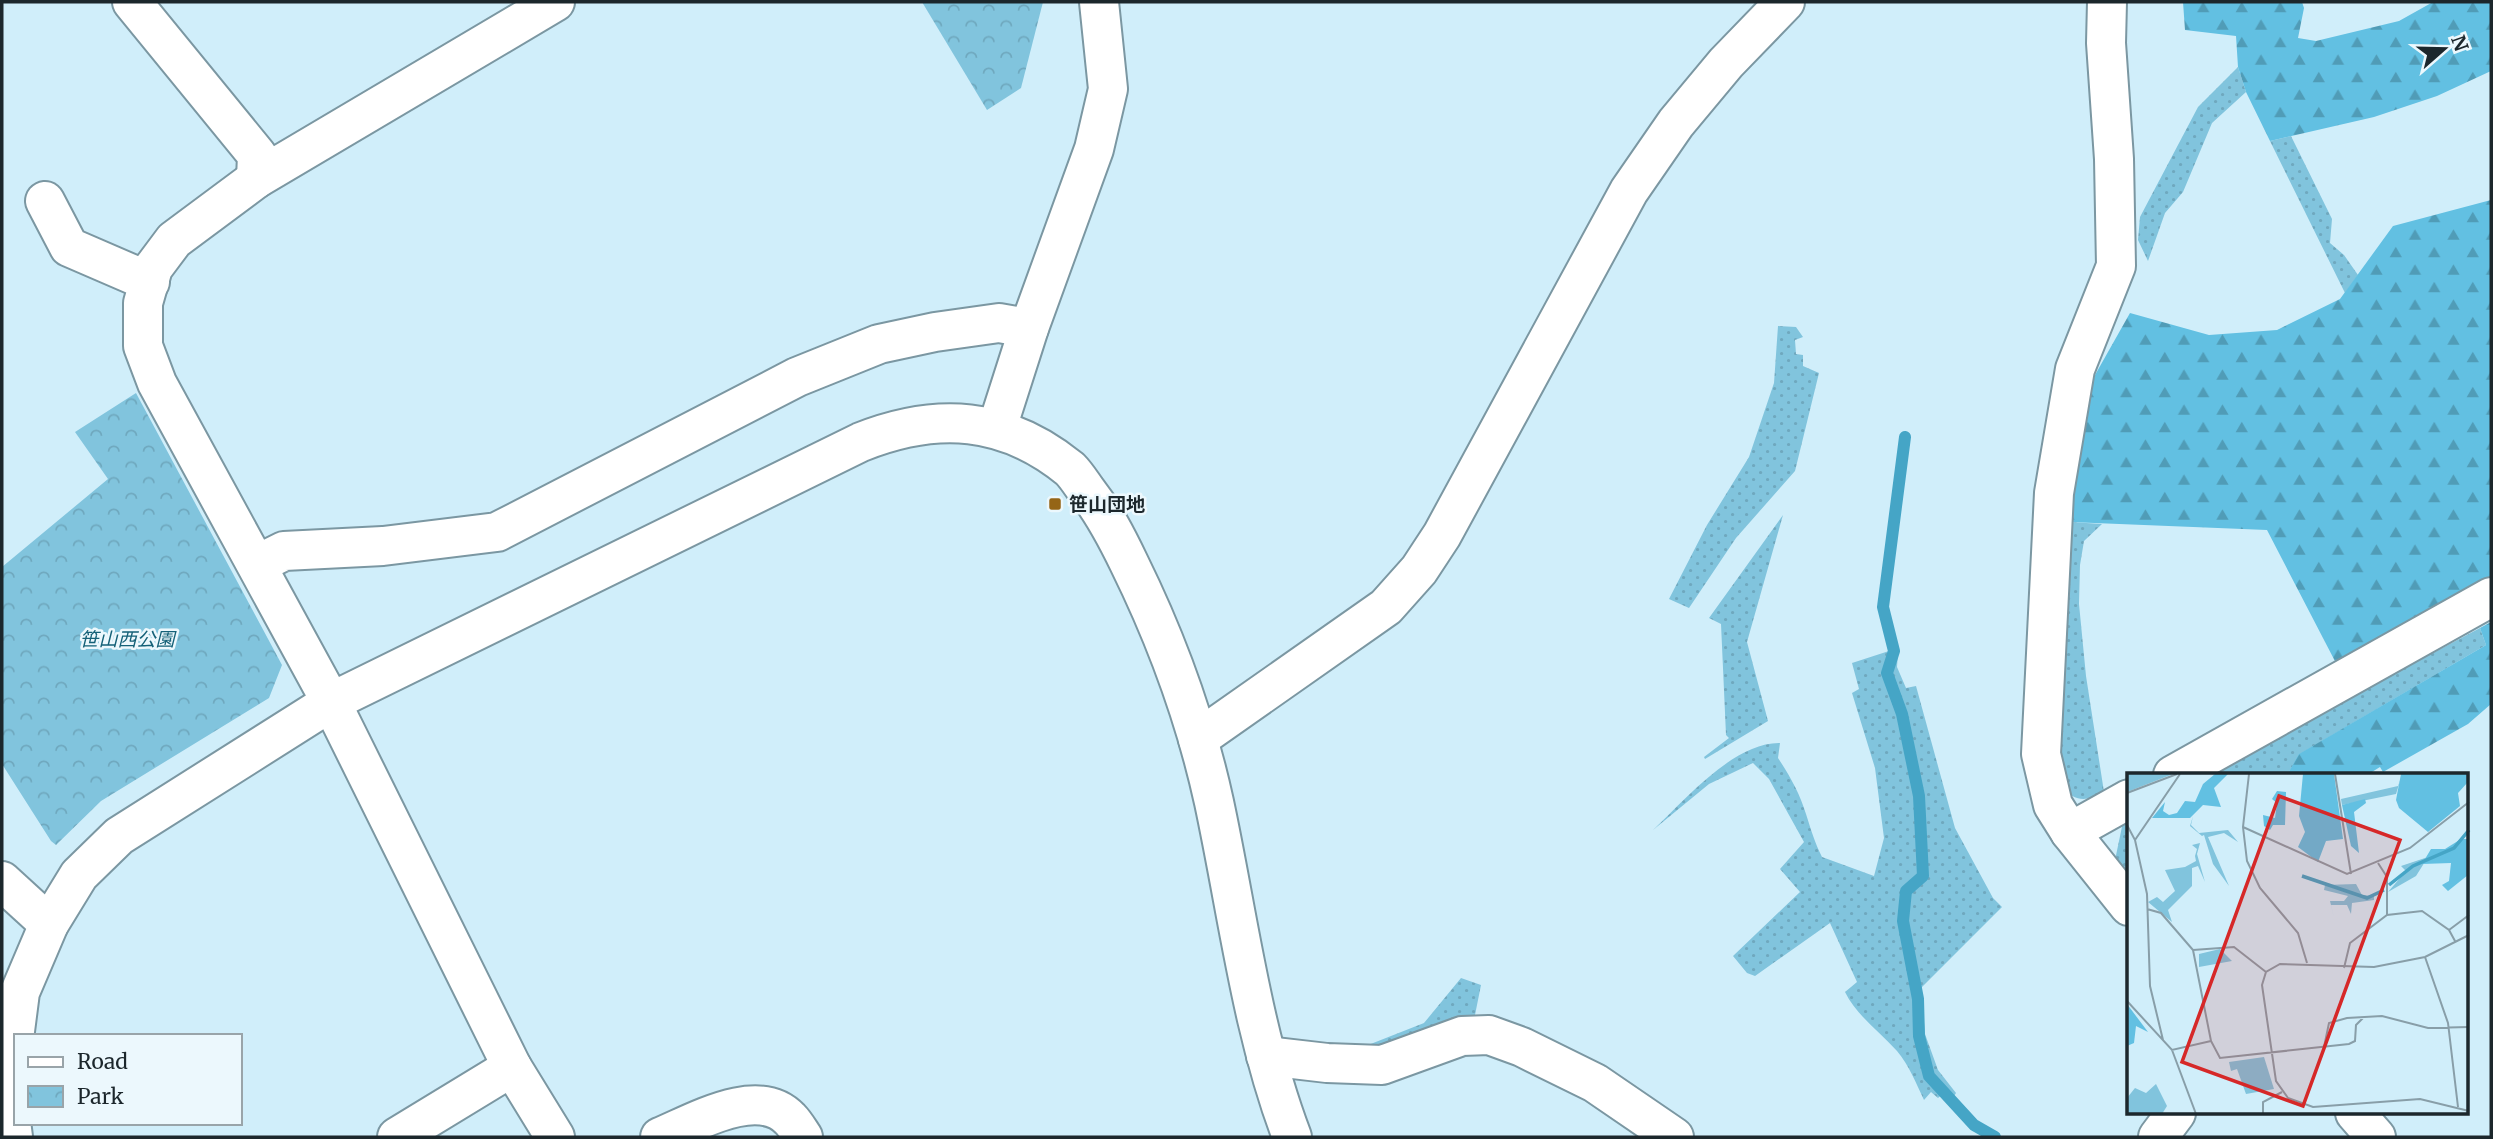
<svg xmlns="http://www.w3.org/2000/svg" width="2493" height="1139" viewBox="0 0 2493 1139" font-family="Merriweather,'Noto Sans JP',serif">
<style>
.grass{fill:url(#grass-dots)}
.forest{fill:url(#forest-firs)}
.park{fill:url(#park-crowns)}
.lines{fill:none;stroke-linecap:round;stroke-linejoin:round}
.stream{stroke:#45a5c6;stroke-width:12}
.minor-casing{stroke:#7b97a2;stroke-width:42}
.minor{stroke:#fff;stroke-width:38}
.poi-dot{fill:#956516;stroke:#ecf8fd;stroke-width:2.5}
.labels{text-anchor:middle;dominant-baseline:central;stroke-width:5;stroke-linejoin:round;paint-order:stroke}
.poi-label{font-size:19px;font-weight:bold;fill:#1c272c;stroke:#ecf8fd;text-anchor:start}
.park-label{font-size:19px;font-style:italic;fill:#156178;stroke:#ecf8fd}
.inset-river{fill:none;stroke:#45a5c6;stroke-width:3.5}
.inset-road{fill:none;stroke:#889ea8;stroke-width:2}
.view{fill:#d62828;fill-opacity:0.15;stroke:#d62828;stroke-width:3.5}
.inset-edge{fill:none;stroke:#1c272c;stroke-width:3.5}
</style>
<defs>
<pattern id="grass-dots" width="8" height="8" patternUnits="userSpaceOnUse" patternTransform="scale(1.75)"><rect width="8" height="8" fill="#81c4dd"/><path d="M2 2h.1M6 6h.1" fill="none" stroke="#6fa8be" stroke-width="1.8" stroke-linecap="round"/></pattern>
<pattern id="forest-firs" width="22" height="20" patternUnits="userSpaceOnUse" patternTransform="scale(1.75)"><rect width="22" height="20" fill="#62c0e2"/><path d="M5 1l3.5 6h-7zM16 11l3.5 6h-7z" fill="#509cb7"/></pattern>
<pattern id="park-crowns" width="20" height="18" patternUnits="userSpaceOnUse" patternTransform="scale(1.75)"><rect width="20" height="18" fill="#81c4dd"/><path d="M2 6a3 3 0 1 1 6 0M12 15a3 3 0 1 1 6 0" fill="none" stroke="#6fa8be"/></pattern>
</defs>
<rect width="100%" height="100%" fill="#d0eefa"/>
<g class="grass">
<path d="M2238,67L2246,92L2212,123L2183,192L2165,213L2148,261L2138,240L2140,217L2198,107Z"/>
<path d="M2291,136L2332,219L2330,243L2344,255L2358,275L2345,293L2270,141Z"/>
<path d="M1778,326L1796,327L1803,337L1795,340L1796,354L1803,355V366L1819,373L1795,471L1736,538L1689,608L1669,599L1707,525L1749,457L1774,383Z"/>
<path d="M1783,515L1747,642L1768,721L1705,759L1704,757L1729,738L1726,735L1721,624L1709,618Z"/>
<path d="M2070,522L2102,524L2084,541L2080,565L2079,604L2086,676L2104,792C2075,809 2064,793 2052,765Z"/>
<path d="M2480,628L2486,645L2300,754L2287,775H2204Z"/>
<path d="M1889,651L1898,652L1897,667L1906,688L1916,686L1955,828L1993,898L2002,907L1921,988L1925,1034L1938,1070L1956,1093L1953,1098L1946,1091L1938,1098L1931,1092L1924,1100C1916,1083 1909,1065 1897,1051C1879,1031 1857,1016 1845,992L1857,982L1830,923L1755,976L1747,973L1733,956L1800,892L1780,869L1804,842L1769,779L1753,763L1709,784L1653,830C1685,800 1734,742 1780,743L1778,758C1790,776 1800,794 1806,814C1811,830 1815,843 1822,857L1874,876L1884,838L1875,768L1852,693L1859,689L1852,663Z"/>
<path d="M2129,815V883L2114,865L2124,817Z"/>
<path d="M1461,978L1481,985L1474,1020L1391,1047H1363L1424,1023Z"/>
</g>
<g class="forest">
<path d="M2183,2H2302L2304,8L2298,38L2316,41L2399,21L2433,2H2491V71L2437,96L2374,117L2270,141L2246,92L2238,67L2236,36L2185,30Z"/>
<path d="M2491,200V582L2337,665L2267,530L2070,522L2080,434L2095,375L2130,313L2209,335L2277,330L2340,299L2393,226Z"/>
<path d="M2491,622V704L2468,724L2383,772L2380,767L2367,775H2287L2299,754L2486,645L2480,628Z"/>
</g>
<g class="park">
<path d="M922,2H1043L1021,88L987,110Z"/>
<path d="M136,393L282,665L269,698L101,801L56,845L51,841L2,764V567L108,479L75,432Z"/>
</g>
<g class="lines">
<path class="stream" d="M1905,437L1883,607L1894,651L1887,673L1902,714L1919,796L1923,876L1906,891L1903,921L1918,999L1919,1036L1929,1076L1974,1125L1995,1137"/>
<defs>
<g id="minor">
<path d="M132,2L257,155L256,179"/>
<path d="M2107,2L2106,43L2114,159L2116,266L2075,369L2054,493L2041,754L2053,805L2070,832L2129,906"/>
<path d="M45,201L69,247L150,282"/>
<path d="M997,428L1029,328L1094,149L1108,89L1099,2"/>
<path d="M258,564L284,551L383,546L497,532L797,377L879,344L935,332L999,323L1029,328"/>
<path d="M1198,739L1386,607L1419,570L1442,535L1629,191L1676,123L1726,63L1785,2"/>
<path d="M2173,775L2491,597"/>
<path d="M2070,832L2129,799"/>
<path d="M2,881L49,924"/>
<path d="M1266,1056L1327,1063L1382,1065L1462,1036L1489,1035L1522,1047L1595,1083L1674,1137"/>
<path d="M2355,1113L2376,1137"/>
<path d="M13,1137L10,1114L11,1062L20,992L49,924L79,875L119,836L331,702L861,442C937,412 1005,416 1070,469C1076,475 1081,483 1086,490C1104,513 1116,536 1129,563C1166,638 1196,720 1214,802C1238,914 1251,1029 1292,1137"/>
<path d="M397,1137L512,1067"/>
<path d="M555,1137L512,1067L331,702L157,383L143,346V303L153,268L174,240L256,179L555,2"/>
<path d="M660,1137C694,1123 758,1085 790,1119C795,1124 799,1131 803,1137"/>
<path d="M2158,1137L2176,1113"/>
</g>
</defs>
<use href="#minor" class="minor-casing"/>
<use href="#minor" class="minor"/>
</g>
<rect class="poi-dot" x="1048" y="497" width="14" height="14" rx="3.5"/>
<g class="labels">
<g class="poi-label">
<text x="1069" y="504">笹山団地</text>
</g>
<g class="park-label">
<text x="127" y="639">笹山西公園</text>
</g>
</g>
<g transform="translate(2127 773)">
<rect width="341" height="341" fill="#d0eefa"/>
<path d="M274,5L269,21L215,32L214,26L271,13ZM66,43L64,52L72,60L101,57L111,69L97,60L81,64L102,113L86,91L77,62L75,63L63,53ZM73,70L70,81L78,109L71,93L65,95V113L41,137L45,149L21,129L30,124L36,129L48,118L38,97L58,94L69,88L68,83L70,76L65,72ZM301,84L289,103L261,119L279,98L274,93ZM229,111L235,122L247,123V127L225,130L224,141L220,132H204L207,145L203,128H217L221,123L197,117L198,112Z" fill="#81c4dd"/>
<path d="M88,1H101L87,15L94,34L76,32L63,45H25L38,29L36,38L42,42L50,40L58,28L68,29L76,11ZM176,1H207L216,66L199,68L191,89L171,74L178,59L172,43ZM274,1H341V9L331,20L333,33L301,59L272,35L269,27ZM150,18L159,19L158,52H146L143,57L137,53L136,42L148,45L150,30L145,26ZM238,26L239,30L227,39L232,80L224,73L215,32ZM334,66H341V102L321,118L315,112L322,108L324,90L295,91L304,76H318ZM0,231L21,259L9,253L7,270L0,273Z" fill="#62c0e2"/>
<path d="M0,1H46L0,19ZM93,176L105,188L72,194V181ZM137,284L147,316L119,321L110,296L104,298L102,289ZM29,311L40,333L35,341H0V325L8,315L19,320Z" fill="#81c4dd"/>
<path class="inset-river" d="M175,103L240,125L257,117M262,112L286,93L327,75L342,57"/>
<path class="inset-road" d="M122,1L116,54L120,88L133,115L171,160L180,190M208,1L224,101M0,20L50,1M0,52L8,67L20,121L23,213L36,267M116,54L220,101L283,75L342,29M8,67L53,1M251,90L260,104V142M20,136L34,140L66,177L84,268L93,285L222,271L228,268L229,252L237,244M322,157L342,142M342,162L298,184L247,194L153,191L139,199L135,212L149,308L161,325L186,334L293,326L342,338M66,177L107,174L139,199M298,184L321,250L331,334M217,195L223,170L260,142L295,138L322,157L328,168M0,228L45,277L84,268M197,274L202,250L220,245L255,243L301,255L342,254M45,277L69,341M136,341V329L155,319"/>
<path class="view" d="M152,23L273,67L176,333L55,289Z"/>
<rect width="341" height="341" class="inset-edge"/>
</g>
<rect width="2493" height="1139" fill="none" stroke="#1c272c" stroke-width="7"/>
<rect x="14" y="1034" width="228" height="91" fill="#ecf8fd" stroke="#99a4a9" stroke-width="2"/>
<rect x="28" y="1057" width="35" height="10" fill="#ffffff" stroke="#99a4a9" stroke-width="2"/>
<text x="77" y="1069" font-size="21" fill="#1c272c">Road</text>
<rect x="28" y="1086" width="35" height="21" fill="url(#park-crowns)" stroke="#99a4a9" stroke-width="2"/>
<text x="77" y="1104" font-size="21" fill="#1c272c">Park</text>
<g transform="translate(2444 49) rotate(70)" stroke="#ecf8fd" stroke-width="5" paint-order="stroke">
<path d="M0-5L12 26L0 18L-12 26Z" fill="#1c272c"/>
<text y="-10" font-size="19" font-weight="bold" text-anchor="middle" fill="#1c272c">N</text>
</g>
</svg>
